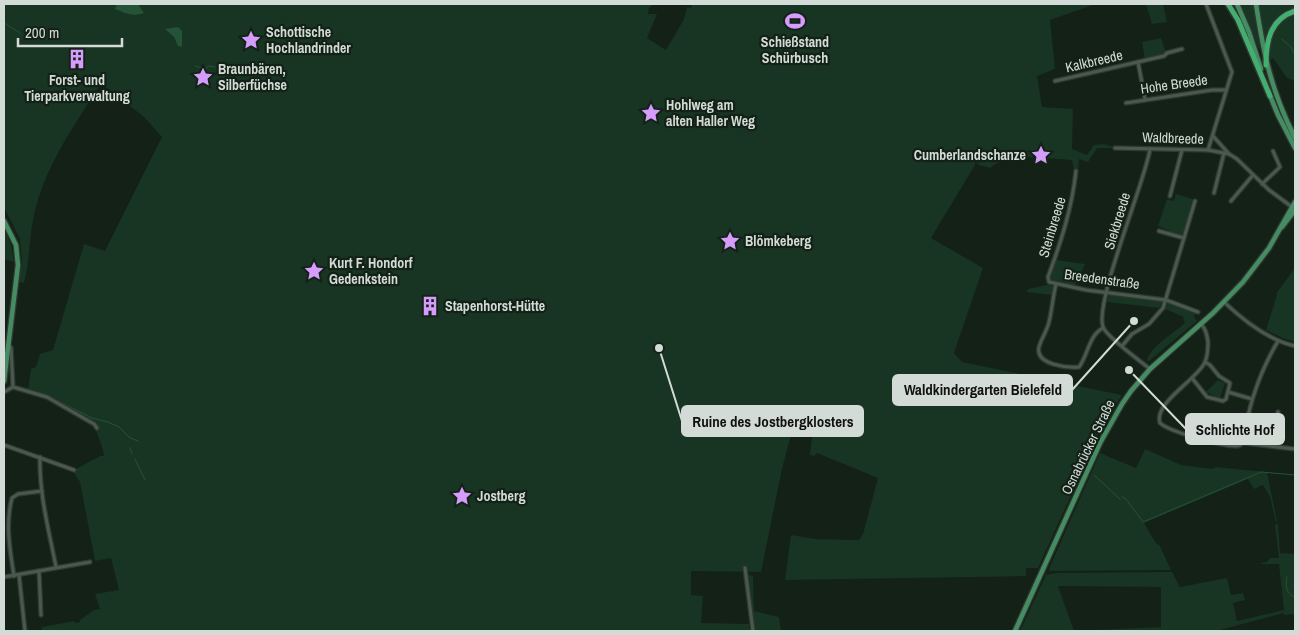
<svg xmlns="http://www.w3.org/2000/svg" width="1299" height="635" viewBox="0 0 1299 635" font-family="'Archivo Narrow',sans-serif">
<style>
.green{fill:#183422;fill-rule:evenodd}
.water{fill:#255337}
.lines{fill:none;stroke-linecap:round;stroke-linejoin:round}
.stream{stroke:#255337;stroke-width:1}
.minor-casing{stroke:#2f3832;stroke-width:5.5}
.major-casing{stroke:#2f3832;stroke-width:7}
.highway-casing{stroke:#2f3832;stroke-width:8}
.minor{stroke:#4a594e;stroke-width:3}
.major{stroke:#468c62;stroke-width:4.5}
.highway{stroke:#43ae6f;stroke-width:5}
.labels{text-anchor:middle;dominant-baseline:central;stroke-width:4.5;stroke-linejoin:round;paint-order:stroke}
.poi-label{font-size:14px;font-weight:bold;fill:#d2dbd5;stroke:#132117;text-anchor:start}
.street-label{font-size:14px;fill:#d2dbd5;stroke:#132117}
.leader{fill:none;stroke:#d2dbd5;stroke-width:2}
.callout-dot{fill:#d2dbd5;stroke:#132117;stroke-width:2}
.callout{fill:#d2dbd5;stroke:#d2dbd5;stroke-width:2}
.callout-label{font-size:15px;text-anchor:middle;font-weight:bold;fill:#111}
</style>
<rect width="100%" height="100%" fill="#132117"/>
<g class="green">
<path d="M4,4H653L649,8L648,14H657L647,38L666,50L684,19L687,7L691,8L692,4H1096L1050,20L1055,69L1037,76L1042,107L1073,109L1072,149L1087,155L1094,145L1104,144L1113,147V148H1097L1088,162L1079,159L1078,170H1074L1072,160C1047,159 1010,151 990,168L979,165L975,161V165L931,238L983,268L954,353L962,362L1122,395L1108,416L1098,436L1038,568H1026V576L785,580L791,535L815,539L859,540L863,534L878,478L817,453L814,456L810,455L815,409L798,408L782,469L761,572L691,571V595L703,596L701,623L749,624L750,631H41L42,627L74,621L75,623L80,622V620L94,610L100,609L95,594L119,590L111,558L95,561L80,482L74,473L76,469L100,456H104C103,447 97,431 91,423C79,408 46,395 28,390L31,369L36,367L40,354L53,350L84,244L105,251L162,137L144,117L103,85H100C74,126 45,166 34,215C29,237 30,261 24,283L18,282L22,262L20,239L4,207Z"/>
<path d="M1146,4H1163L1167,22L1152,24Z"/>
<path d="M1240,4H1253L1260,49H1259Z"/>
<path d="M1258,4H1295V8C1278,13 1269,28 1265,45Z"/>
<path d="M1295,13V81L1287,78L1273,58L1270,60L1276,82L1274,81L1267,55L1274,28L1286,17Z"/>
<path d="M1161,38L1166,53L1163,55L1145,60L1142,42Z"/>
<path d="M1176,194L1193,199L1183,235H1180L1158,226L1167,199L1174,201Z"/>
<path d="M4,228L11,245L14,262L4,259Z"/>
<path d="M1056,260L1085,264L1075,286L1051,280L1050,275Z"/>
<path d="M1294,269L1295,270V342L1283,338L1266,330L1277,295L1276,294Z"/>
<path d="M1047,285L1053,286L1052,295L1027,292L1028,289Z"/>
<path d="M1109,295L1163,301L1159,308L1107,302Z"/>
<path d="M1168,303L1185,308L1196,314L1194,317L1197,321L1149,361L1147,360C1150,347 1175,332 1185,323L1183,318L1184,317L1165,309Z"/>
<path d="M1218,380L1225,383L1220,398L1206,392Z"/>
<path d="M1145,449L1181,465L1214,469L1215,467L1267,472L1277,521L1276,522L1270,497L1263,485L1254,489L1248,479L1144,523L1156,543L1160,546L1171,570L1050,571L1049,569L1100,453L1136,468Z"/>
<path d="M1278,524L1280,553L1295,554V614L1284,615V613L1216,631H1020L1045,577L1046,575L1056,573L1165,572H1172L1180,587L1227,578L1231,595L1243,593L1245,600L1233,603L1237,621L1284,610L1279,564H1261V563L1267,562L1270,558H1279L1275,525ZM1058,586L1161,587V627L1074,631Z"/>
<path d="M747,575L753,576L754,611L779,617L781,631H754Z"/>
</g>
<g class="water">
<path d="M117,4H138L144,13C133,17 125,13 115,9Z"/>
<path d="M178,27L182,31V45L181,47L178,46L174,37L165,29Z"/>
</g>
<g class="lines">
<g class="stream">
<path d="M4,22C9,28 16,29 21,34"/>
<path d="M1282,39L1292,48V50L1295,54"/>
<path d="M195,66L206,69L208,66L215,67"/>
<path d="M46,395L92,418L108,422L119,427L130,438L138,441"/>
<path d="M130,448L132,454"/>
<path d="M135,459L145,480"/>
<path d="M1094,475L1120,499"/>
<path d="M1122,497L1126,499L1143,522L1261,472L1295,475"/>
<path d="M1287,577C1285,585 1286,594 1295,597"/>
</g>
<defs>
<g id="minor">
<path d="M1206,4L1232,72L1208,150"/>
<path d="M1138,62L1145,99"/>
<path d="M1055,81L1164,56L1167,53L1182,49"/>
<path d="M1126,103L1212,90H1226"/>
<path d="M1213,136L1229,154L1237,159L1269,190L1292,207"/>
<path d="M1115,148L1208,150L1229,154"/>
<path d="M1076,171C1072,208 1061,242 1048,277L1049,282L1086,290L1166,300L1198,312"/>
<path d="M1262,184L1280,167L1273,151"/>
<path d="M1214,193L1224,153"/>
<path d="M1170,196L1182,150"/>
<path d="M1231,201L1253,175"/>
<path d="M1159,231L1184,238"/>
<path d="M1056,284C1053,296 1052,310 1049,322C1047,331 1041,339 1039,347C1035,365 1068,368 1079,367C1088,355 1089,335 1103,328"/>
<path d="M1224,302C1244,321 1268,340 1295,346"/>
<path d="M1201,324C1206,329 1207,335 1208,342C1208,348 1208,355 1205,362C1198,379 1153,403 1160,423C1170,432 1221,446 1236,446C1240,446 1240,445 1243,443L1295,449"/>
<path d="M8,344L11,348L13,387"/>
<path d="M1122,346L1132,334L1149,324L1163,308L1195,201"/>
<path d="M1150,369C1139,360 1111,340 1104,329C1091,309 1146,180 1150,149"/>
<path d="M1192,378L1207,397L1223,401L1226,399L1230,383L1219,376L1210,365L1205,362"/>
<path d="M4,392L13,387L47,397L94,424L97,428"/>
<path d="M1228,392L1252,399"/>
<path d="M1243,443C1248,406 1259,373 1278,341"/>
<path d="M4,445L74,470"/>
<path d="M1275,446L1278,412"/>
<path d="M40,457C39,494 49,531 56,567"/>
<path d="M745,568L753,631"/>
<path d="M39,571L41,615"/>
<path d="M19,575L25,631"/>
<path d="M14,576C10,550 5,524 12,498L18,494L42,491"/>
<path d="M4,577L90,562"/>
</g>
<g id="major">
<path d="M1237,4L1249,32L1261,69"/>
<path d="M1256,4C1264,56 1271,90 1295,138"/>
<path d="M1269,93L1278,115L1295,148"/>
<path d="M4,221L16,245L18,265L4,381"/>
<path d="M1282,227L1295,210"/>
<path d="M1015,631L1100,443L1122,404L1131,391L1150,369L1213,313L1243,282L1269,248L1295,202"/>
</g>
<g id="highway">
<path d="M1228,4L1238,20L1270,96"/>
<path d="M1266,65C1266,41 1270,19 1295,11"/>
</g>
</defs>
<use href="#minor" class="minor-casing"/>
<use href="#major" class="major-casing"/>
<use href="#highway" class="highway-casing"/>
<use href="#minor" class="minor"/>
<use href="#major" class="major"/>
<use href="#highway" class="highway"/>
</g>
<defs>
<symbol id="stadium-bare" viewBox="-9 -9 18 18"><path d="M0-5a6.5 5 0 1 0 0 10a6.5 5 0 1 0 0-10ZM-3.5-1.8h7v3.6h-7Z" fill="#d59cfb" stroke="#132117" stroke-width="2.5" paint-order="stroke"/></symbol>
<symbol id="sight-bare" viewBox="-9 -9 18 18"><path d="M0-6L1.8-2.2L6-1.7L2.9 1.2L3.7 5.4L0 3.3L-3.7 5.4L-2.9 1.2L-6-1.7L-1.8-2.2Z" fill="#d59cfb" stroke="#132117" stroke-width="2.5" paint-order="stroke"/></symbol>
<symbol id="building-bare" viewBox="-9 -9 18 18"><path d="M-4-6H4V6H1V3H-1V6H-4ZM-2.5-4.3h1.7v1.8h-1.7ZM.8-4.3h1.7v1.8H.8ZM-2.5-1h1.7V.8h-1.7ZM.8-1h1.7V.8H.8Z" fill="#d59cfb" stroke="#132117" stroke-width="2.5" paint-order="stroke"/></symbol>
</defs>
<g fill-rule="evenodd">
<use href="#stadium-bare" x="781" y="7" width="28" height="28"/>
<use href="#sight-bare" x="237" y="26" width="28" height="28"/>
<use href="#building-bare" x="63" y="45" width="28" height="28"/>
<use href="#sight-bare" x="189" y="63" width="28" height="28"/>
<use href="#sight-bare" x="637" y="99" width="28" height="28"/>
<use href="#sight-bare" x="1027" y="141" width="28" height="28"/>
<use href="#sight-bare" x="716" y="227" width="28" height="28"/>
<use href="#sight-bare" x="300" y="257" width="28" height="28"/>
<use href="#building-bare" x="416" y="292" width="28" height="28"/>
<use href="#sight-bare" x="448" y="482" width="28" height="28"/>
</g>
<g class="labels">
<g class="poi-label">
<text x="266" y="32">Schottische<tspan x="266" dy="16">Hochlandrinder</tspan></text>
<text x="795" y="42" text-anchor="middle">Schießstand<tspan x="795" dy="16">Schürbusch</tspan></text>
<text x="218" y="69">Braunbären,<tspan x="218" dy="16">Silberfüchse</tspan></text>
<text x="77" y="80" text-anchor="middle">Forst- und<tspan x="77" dy="16">Tierparkverwaltung</tspan></text>
<text x="666" y="105">Hohlweg am<tspan x="666" dy="16">alten Haller Weg</tspan></text>
<text x="1026" y="155" text-anchor="end">Cumberlandschanze</text>
<text x="745" y="241">Blömkeberg</text>
<text x="329" y="263">Kurt F. Hondorf<tspan x="329" dy="16">Gedenkstein</tspan></text>
<text x="445" y="306">Stapenhorst-Hütte</text>
<text x="477" y="496">Jostberg</text>
</g>
<g class="street-label">
<text transform="translate(1094 61) rotate(-13)">Kalkbreede</text>
<text transform="translate(1174 84) rotate(-8)">Hohe Breede</text>
<text transform="translate(1173 138) rotate(2)">Waldbreede</text>
<text transform="translate(1117 221) rotate(-73)">Siekbreede</text>
<text transform="translate(1052 227) rotate(-73)">Steinbreede</text>
<text transform="translate(1102 279) rotate(8)">Breedenstraße</text>
<text transform="translate(1088 447) rotate(-64)">Osnabrücker Straße</text>
</g>
</g>
<path class="leader" d="M1134 321L1072 390M659 348L682 421M1129 370L1186 429"/>
<g class="callout-dot">
<circle cx="1134" cy="321" r="5"/>
<circle cx="659" cy="348" r="5"/>
<circle cx="1129" cy="370" r="5"/>
</g>
<g class="callout">
<rect x="893" y="375" width="179" height="30" rx="5"/>
<rect x="682" y="406" width="181" height="30" rx="5"/>
<rect x="1186" y="414" width="98" height="30" rx="5"/>
</g>
<g class="callout-label">
<text x="983" y="395">Waldkindergarten Bielefeld</text>
<text x="773" y="427">Ruine des Jostbergklosters</text>
<text x="1235" y="435">Schlichte Hof</text>
</g>
<rect width="1299" height="635" fill="none" stroke="#d2dbd5" stroke-width="10"/>
<path d="M18 38v8h104v-8" fill="none" stroke="#d2dbd5" stroke-width="2.5"/>
<text x="25" y="38" font-size="15" fill="#d2dbd5" stroke="#132117" stroke-width="4" paint-order="stroke">200 m</text>
</svg>
